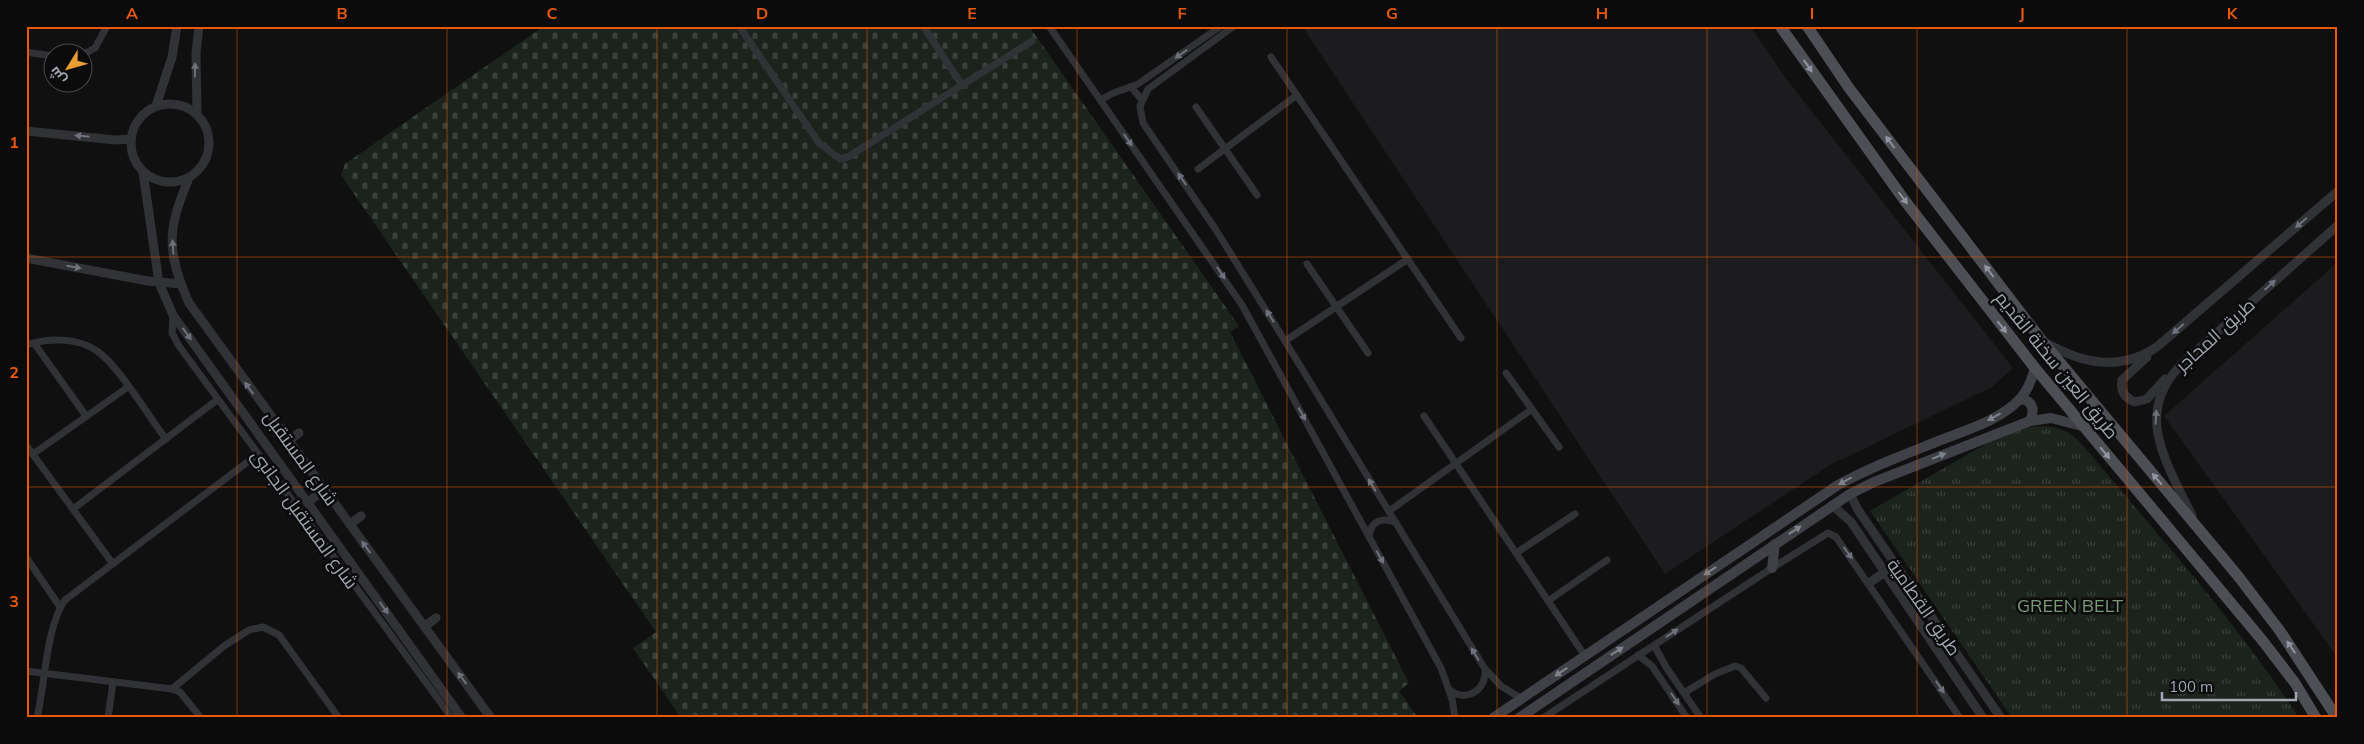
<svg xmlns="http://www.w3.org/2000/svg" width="2364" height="744" viewBox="0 0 2364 744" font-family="Mulish,Cairo,sans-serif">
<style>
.built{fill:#1c1c1e}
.grass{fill:url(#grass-tufts)}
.cemetery{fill:url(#cemetery-stones)}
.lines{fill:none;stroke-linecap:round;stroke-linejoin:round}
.minor{stroke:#313236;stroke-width:7}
.tertiary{stroke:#313236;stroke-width:9}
.secondary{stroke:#3f4146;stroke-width:10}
.primary{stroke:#4d4f55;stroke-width:11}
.oneway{fill:#6f727a}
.oneway2{fill:#91959f}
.oneway3{fill:#7f838c}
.grid{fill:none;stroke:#e8590c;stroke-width:1;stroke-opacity:0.55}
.labels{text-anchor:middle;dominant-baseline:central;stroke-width:5;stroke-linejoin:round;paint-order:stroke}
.street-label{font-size:18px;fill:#a2a7b1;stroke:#0b0b0c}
.park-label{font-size:18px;fill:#7a9b79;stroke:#0b0b0c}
.neatline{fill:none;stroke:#e8590c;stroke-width:2}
.grid-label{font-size:16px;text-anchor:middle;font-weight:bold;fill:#e8590c}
</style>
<defs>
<pattern id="grass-tufts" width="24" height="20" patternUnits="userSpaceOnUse" patternTransform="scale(1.25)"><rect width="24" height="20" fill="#1c231d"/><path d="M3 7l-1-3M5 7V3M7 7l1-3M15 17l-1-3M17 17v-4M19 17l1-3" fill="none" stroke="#3a403b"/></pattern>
<pattern id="cemetery-stones" width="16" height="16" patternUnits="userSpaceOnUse" patternTransform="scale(1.25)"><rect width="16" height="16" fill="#1c231d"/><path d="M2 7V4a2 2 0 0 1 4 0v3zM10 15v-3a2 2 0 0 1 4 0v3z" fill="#3a403b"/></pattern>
</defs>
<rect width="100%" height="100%" fill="#101011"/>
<g class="built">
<path d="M1302,26H1750L1785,77L2013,368L1992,387L1830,465L1665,574Z"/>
<path d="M2338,262V658L2164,416Z"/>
</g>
<path class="grass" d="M2045,426C2064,428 2073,434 2085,448C2159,536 2236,621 2299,718H2012L1870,511L2008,431L2029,427Z"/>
<path class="cemetery" d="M544,26H1029L1239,326L1230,332L1409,683L1399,691L1418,718H681L633,648L656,632L341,175L345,164Z"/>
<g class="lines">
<g class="minor">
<path d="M739,26L819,143L840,159L848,157L1032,41"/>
<path d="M923,26L962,85"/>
<path d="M1049,26L1242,305L1441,668L1452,699L1455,718"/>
<path d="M1234,26L1148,89L1140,106L1143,123L1216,230L1285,341L1485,669L1501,686L1522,699"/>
<path d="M26,52L52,56"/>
<path d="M82,55L95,48L107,26"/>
<path d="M1271,57L1461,338"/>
<path d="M1131,87L1142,100"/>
<path d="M1101,100L1111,94L1138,84L1221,26"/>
<path d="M1196,107L1257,195"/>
<path d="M1198,169L1297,95"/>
<path d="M1307,264L1368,353"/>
<path d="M173,315L172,333L179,346L452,718"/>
<path d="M1285,341L1408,259"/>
<path d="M34,343L86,416"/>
<path d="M26,345C48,338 77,337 97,351C118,365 149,417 166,439"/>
<path d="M1506,373L1559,447"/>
<path d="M1424,416L1585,656"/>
<path d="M26,445L113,564"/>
<path d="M33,454L128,387"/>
<path d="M73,509L217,400"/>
<path d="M1389,511L1532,409"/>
<path d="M1369,536C1371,521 1382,517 1395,522"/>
<path d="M1516,553L1575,514"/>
<path d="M26,557L60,607"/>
<path d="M1548,601L1607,560"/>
<path d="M1654,645L1666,667L1701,718"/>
<path d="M1638,655L1652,666L1687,718"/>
<path d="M26,671L172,689L180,692L201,718"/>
<path d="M172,689L224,646L249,630L263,627L279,635L339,718"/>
<path d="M1450,690C1466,703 1487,690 1485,669"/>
<path d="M1684,693L1715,674L1735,666L1741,668L1766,698"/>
<path d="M37,718C45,685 46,626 65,600L258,454"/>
<path d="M108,718L113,682"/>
<path d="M1543,718L1772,568L1828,533L1836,537L1960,718"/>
</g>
<g class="tertiary">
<circle cx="170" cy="143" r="39"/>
<path d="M156,106L172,57L177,26"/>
<path d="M197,114L196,53L199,26"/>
<path d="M26,131L115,140L131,139"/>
<path d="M143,172L159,283L173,315L462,718"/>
<path d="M189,178C167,230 166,251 189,303L491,718"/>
<path d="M26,258L148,281L181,284"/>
<path d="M2046,343C2083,364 2121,372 2158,346L2338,191"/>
<path d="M2147,357L2122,380C2120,391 2125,398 2135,402L2147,399L2165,379"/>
<path d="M288,441L299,433"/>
<path d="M1850,494L1858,510L2001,718"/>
<path d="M308,502L324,490"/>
<path d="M1832,505L1851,522L1983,718"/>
<path d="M2192,516C2166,461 2131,411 2185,361L2338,225"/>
<path d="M350,524L361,516"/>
<path d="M1869,583L1885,572"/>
<path d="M425,626L436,618"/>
</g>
<g class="secondary">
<path d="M2020,399C2033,400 2035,410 2030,421"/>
<path d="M1772,568L1775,544"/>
<path d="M1493,718L1838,485C1872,466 1909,453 1946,438C1972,428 2001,419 2020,399C2028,390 2032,379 2035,368"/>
<path d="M1519,718L1850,494L1874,482L2030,421L2051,418L2082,426"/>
</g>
<g class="primary">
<path d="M1780,26L1905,201L2035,368L2262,640L2295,683L2316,718"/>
<path d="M1807,26L1849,88L2043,342L2238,576L2280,631L2337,718"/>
</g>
</g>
<defs><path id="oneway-solid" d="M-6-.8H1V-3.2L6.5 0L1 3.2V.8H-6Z" transform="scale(1.25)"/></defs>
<g class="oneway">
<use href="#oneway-solid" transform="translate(1181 54) rotate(145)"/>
<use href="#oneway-solid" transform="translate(195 70) rotate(-89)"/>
<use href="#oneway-solid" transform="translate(82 136) rotate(-174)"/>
<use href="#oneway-solid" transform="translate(1128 140) rotate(55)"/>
<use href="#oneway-solid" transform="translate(1182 179) rotate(-125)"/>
<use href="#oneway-solid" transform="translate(2301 223) rotate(139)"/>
<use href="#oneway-solid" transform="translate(173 247) rotate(-94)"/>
<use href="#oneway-solid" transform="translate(74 267) rotate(10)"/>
<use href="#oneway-solid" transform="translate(1221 273) rotate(57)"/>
<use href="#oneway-solid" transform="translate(2270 285) rotate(-42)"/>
<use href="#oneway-solid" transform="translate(1270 316) rotate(-122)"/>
<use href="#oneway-solid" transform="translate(2178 329) rotate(139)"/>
<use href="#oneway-solid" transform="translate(187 334) rotate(54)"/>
<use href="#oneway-solid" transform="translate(249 388) rotate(-126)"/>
<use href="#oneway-solid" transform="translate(1302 414) rotate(61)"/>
<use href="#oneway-solid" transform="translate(2156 417) rotate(-87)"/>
<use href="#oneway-solid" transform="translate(1372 485) rotate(-121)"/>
<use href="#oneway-solid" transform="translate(366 547) rotate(-126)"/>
<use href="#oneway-solid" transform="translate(1848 553) rotate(54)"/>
<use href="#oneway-solid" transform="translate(1380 557) rotate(61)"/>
<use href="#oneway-solid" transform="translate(384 608) rotate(54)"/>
<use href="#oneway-solid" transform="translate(1672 633) rotate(-33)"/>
<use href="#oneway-solid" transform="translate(1475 654) rotate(-121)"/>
<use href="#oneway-solid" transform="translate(462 678) rotate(-126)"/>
<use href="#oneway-solid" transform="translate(1940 687) rotate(56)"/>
<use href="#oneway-solid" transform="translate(1675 699) rotate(56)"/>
</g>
<g class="oneway2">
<use href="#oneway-solid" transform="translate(1808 66) rotate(55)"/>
<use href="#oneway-solid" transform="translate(1890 142) rotate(-127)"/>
<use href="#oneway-solid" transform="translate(1903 198) rotate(53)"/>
<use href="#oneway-solid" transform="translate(1989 271) rotate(-127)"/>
<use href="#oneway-solid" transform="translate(2002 327) rotate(52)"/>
<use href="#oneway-solid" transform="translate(2105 453) rotate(50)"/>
<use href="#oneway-solid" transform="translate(2157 479) rotate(-130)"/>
<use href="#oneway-solid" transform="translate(2291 647) rotate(-124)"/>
</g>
<g class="oneway3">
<use href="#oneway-solid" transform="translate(1994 417) rotate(151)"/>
<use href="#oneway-solid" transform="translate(1939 456) rotate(-22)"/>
<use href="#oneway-solid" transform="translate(1845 481) rotate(151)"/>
<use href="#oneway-solid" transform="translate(1795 530) rotate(-34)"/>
<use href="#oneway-solid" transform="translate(1710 571) rotate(146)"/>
<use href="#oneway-solid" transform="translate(1617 651) rotate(-34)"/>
<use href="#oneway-solid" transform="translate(1561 672) rotate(146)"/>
</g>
<path class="grid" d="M237,26V718M447,26V718M657,26V718M867,26V718M1077,26V718M1287,26V718M1497,26V718M1707,26V718M1917,26V718M2127,26V718M26,257H2338M26,487H2338"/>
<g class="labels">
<g class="street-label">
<text transform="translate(2215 335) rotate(-42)">طريق المحاجر</text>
<text transform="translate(2057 365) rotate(51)">طريق العين سخنة القديم</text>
<text transform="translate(301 458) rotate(54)">شارع المستقبل</text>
<text transform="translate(305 519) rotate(54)">شارع المستقبل الجانبى</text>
<text transform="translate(1924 607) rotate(55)">طريق القطامية</text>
</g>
<g class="park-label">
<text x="2070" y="605">GREEN BELT</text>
</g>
</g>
<rect width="2364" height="744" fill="none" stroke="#0b0b0c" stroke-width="55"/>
<g transform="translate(68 68) rotate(233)"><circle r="24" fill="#0b0b0c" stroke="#47494e"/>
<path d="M0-4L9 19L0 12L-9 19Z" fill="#e79d32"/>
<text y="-8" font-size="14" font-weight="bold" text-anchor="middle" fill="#a2a7b1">ش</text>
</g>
<path d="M2162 692v8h134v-8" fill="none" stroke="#a2a7b1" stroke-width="2.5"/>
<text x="2169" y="692" font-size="15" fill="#a2a7b1" stroke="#0b0b0c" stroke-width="4" paint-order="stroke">100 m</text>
<rect x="28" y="28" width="2308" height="688" class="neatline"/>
<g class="grid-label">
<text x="132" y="19">A</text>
<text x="342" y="19">B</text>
<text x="552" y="19">C</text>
<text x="762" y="19">D</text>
<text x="972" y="19">E</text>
<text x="1182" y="19">F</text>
<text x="1392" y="19">G</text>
<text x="1602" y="19">H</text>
<text x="1812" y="19">I</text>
<text x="2022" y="19">J</text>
<text x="2232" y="19">K</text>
<text x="14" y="148">1</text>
<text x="14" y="378">2</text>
<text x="14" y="607">3</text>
</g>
</svg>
